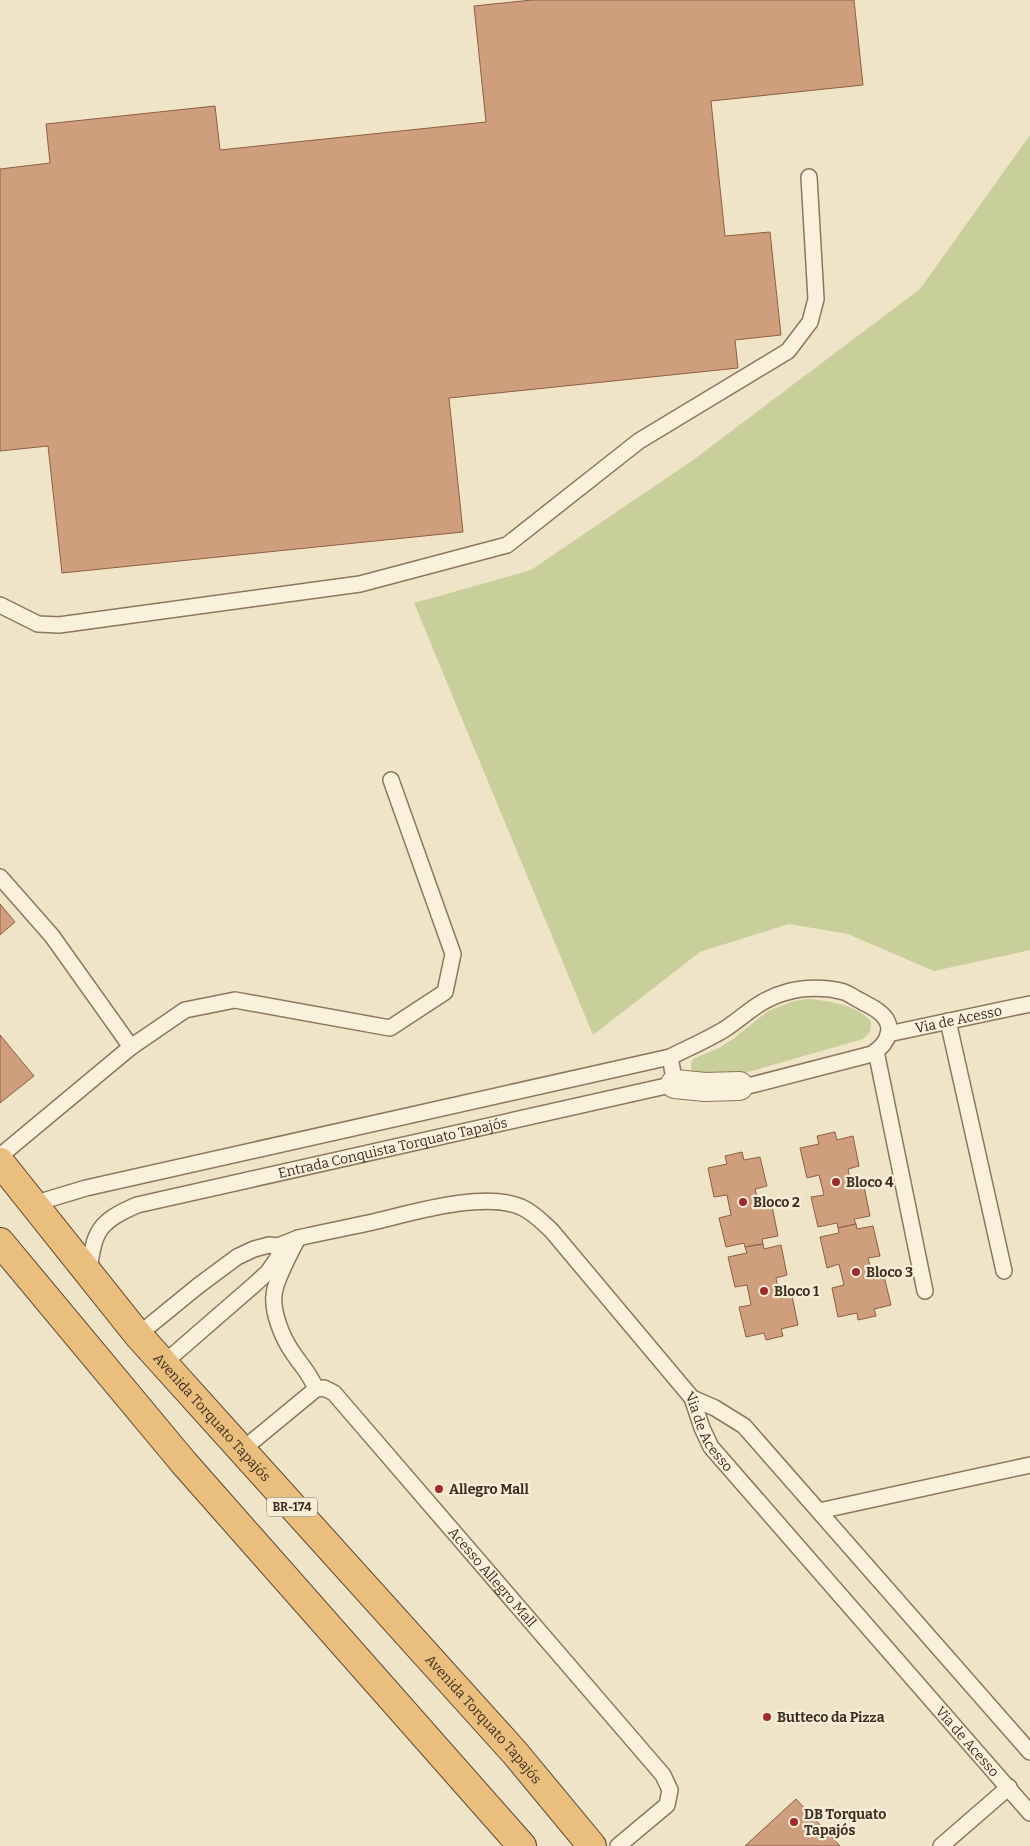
<svg xmlns="http://www.w3.org/2000/svg" width="1030" height="1846" viewBox="0 0 1030 1846" font-family="Bitter,serif">
<style>
.green{fill:#c9cf9b}
.building{fill:#cf9f7d;stroke:#8d5f41}
.lines{fill:none;stroke-linecap:round;stroke-linejoin:round}
.service-casing{stroke:#8d765c;stroke-width:18}
.minor-casing{stroke:#8d765c;stroke-width:30}
.trunk-casing{stroke:#5b4430;stroke-width:30}
.service{stroke:#faf1dc;stroke-width:15}
.minor{stroke:#faf1dc;stroke-width:28}
.trunk{stroke:#eabe7c;stroke-width:28}
.poi-dot{fill:#9e2a2b;stroke:#f7eed8;stroke-width:2}
.labels{text-anchor:middle;dominant-baseline:central;stroke-width:4.5;stroke-linejoin:round;paint-order:stroke}
.shield{fill:#f7eed8;stroke:#756857;stroke-width:1}
.shield-label{font-size:12px;font-weight:bold;fill:#3d2e20}
.street-label{font-size:14px;fill:#3d2e20;stroke:#f7eed8}
.poi-label{font-size:14px;font-weight:bold;fill:#3d2e20;stroke:#f7eed8;text-anchor:start}
</style>
<rect width="100%" height="100%" fill="#f0e4c8"/>
<g class="green">
<path d="M1030,135V950L934,971L848,934L789,924L700,952L593,1035L414,603L531,570L693,460L920,289Z"/>
<path d="M807,999C826,1000 859,1005 871,1022L870,1032L863,1039L741,1074L695,1075C690,1070 690,1066 693,1059L719,1048L733,1039L768,1011L794,1001Z"/>
</g>
<g class="building">
<path d="M532,0H854L863,85L711,101L725,236L770,232L781,335L735,340L738,368L449,398L463,532L62,573L48,446L0,451V169L50,163L46,124L215,106L220,150L486,122L474,6Z"/>
<path d="M0,904L15,922L0,935Z"/>
<path d="M0,1035L34,1076L0,1103Z"/>
<path d="M835,1132L837,1140L853,1136L859,1166L848,1169L852,1188L864,1186L870,1216L854,1219L856,1224L838,1228L837,1223L818,1227L811,1197L824,1195L819,1175L807,1178L800,1148L819,1144L817,1136Z"/>
<path d="M742,1152L744,1160L760,1157L767,1186L755,1189L760,1208L772,1206L778,1236L762,1239L763,1244L745,1247L744,1243L726,1247L719,1218L731,1215L727,1195L714,1197L708,1168L727,1164L725,1156Z"/>
<path d="M856,1224L857,1229L873,1226L880,1256L868,1258L873,1278L884,1276L891,1305L874,1309L876,1316L858,1320L857,1313L838,1317L832,1288L844,1285L839,1264L827,1268L820,1237L839,1233L838,1228Z"/>
<path d="M763,1244L764,1249L781,1245L787,1275L776,1278L780,1298L792,1296L798,1325L781,1329L783,1336L766,1340L764,1333L746,1337L739,1307L751,1305L747,1285L735,1287L728,1257L747,1253L745,1247Z"/>
<path d="M796,1799L840,1846H745Z"/>
</g>
<g class="lines">
<defs>
<g id="service">
<path d="M0,605L38,624L59,625L360,584L507,545L639,441L788,351L810,322L816,299L809,177"/>
<path d="M0,877L52,936L131,1047L0,1156"/>
<path d="M948,1021L1004,1271"/>
<path id="s1" d="M888,1034L1030,1004"/>
<path d="M131,1047L185,1010L235,1000L390,1028L445,992L453,954L391,780"/>
<path d="M876,1051L925,1291"/>
<path d="M33,1204L86,1188L670,1057C688,1048 707,1040 725,1029C746,1015 760,999 787,992C804,987 827,987 844,992C850,994 856,999 861,1001C866,1004 873,1007 878,1011C897,1025 889,1043 872,1054L752,1085L739,1086"/>
<path d="M298,1238C291,1252 275,1280 274,1295C272,1313 283,1339 293,1353C303,1368 309,1372 316,1389"/>
<path id="s2" d="M89,1272C94,1231 98,1222 137,1205L675,1084L670,1057"/>
<path id="s3" d="M138,1335L198,1286L237,1257L254,1249L269,1245L278,1246L298,1238C324,1232 351,1227 377,1221C415,1212 485,1191 521,1207C533,1212 542,1222 551,1230L692,1398L702,1428L711,1447L1030,1813"/>
<path d="M164,1363L255,1284L268,1272L279,1256L278,1246"/>
<path d="M692,1398L715,1408L744,1426L1030,1752"/>
<path id="s4" d="M242,1450L316,1389L324,1388L334,1393L663,1775L670,1790L667,1805L618,1846"/>
<path d="M819,1511L1030,1465"/>
<path d="M941,1846L1009,1787"/>
</g>
<path id="minor" d="M675,1084L705,1087L739,1086"/>
<g id="trunk">
<path id="s5" d="M0,1162L138,1335L515,1753L592,1846"/>
<path d="M0,1242L184,1463L522,1846"/>
</g>
</defs>
<use href="#service" class="service-casing"/>
<use href="#minor" class="minor-casing"/>
<use href="#trunk" class="trunk-casing"/>
<use href="#service" class="service"/>
<use href="#minor" class="minor"/>
<use href="#trunk" class="trunk"/>
</g>
<g class="poi-dot">
<circle cx="836" cy="1182" r="5"/>
<circle cx="743" cy="1202" r="5"/>
<circle cx="856" cy="1272" r="5"/>
<circle cx="764" cy="1291" r="5"/>
<circle cx="439" cy="1489" r="5"/>
<circle cx="767" cy="1717" r="5"/>
<circle cx="794" cy="1822" r="5"/>
</g>
<g class="labels">
<rect class="shield" x="267" y="1497.5" width="50" height="19" rx="4"/>
<g class="shield-label">
<text x="292" y="1507">BR-174</text>
</g>
<g class="street-label">
<text stroke="none"><textPath href="#s1" startOffset="72">Via de Acesso</textPath></text>
<text stroke="none"><textPath href="#s2" startOffset="351">Entrada Conquista Torquato Tapajós</textPath></text>
<text stroke="none"><textPath href="#s5" startOffset="332">Avenida Torquato Tapajós</textPath></text>
<text stroke="none"><textPath href="#s3" startOffset="714">Via de Acesso</textPath></text>
<text stroke="none"><textPath href="#s4" startOffset="358">Acesso Allegro Mall</textPath></text>
<text stroke="none"><textPath href="#s5" startOffset="738">Avenida Torquato Tapajós</textPath></text>
<text stroke="none"><textPath href="#s3" startOffset="1119">Via de Acesso</textPath></text>
</g>
<g class="poi-label">
<text x="846" y="1182">Bloco 4</text>
<text x="753" y="1202">Bloco 2</text>
<text x="866" y="1272">Bloco 3</text>
<text x="774" y="1291">Bloco 1</text>
<text x="449" y="1489">Allegro Mall</text>
<text x="777" y="1717">Butteco da Pizza</text>
<text x="804" y="1814">DB Torquato<tspan x="804" dy="16">Tapajós</tspan></text>
</g>
</g>
</svg>
